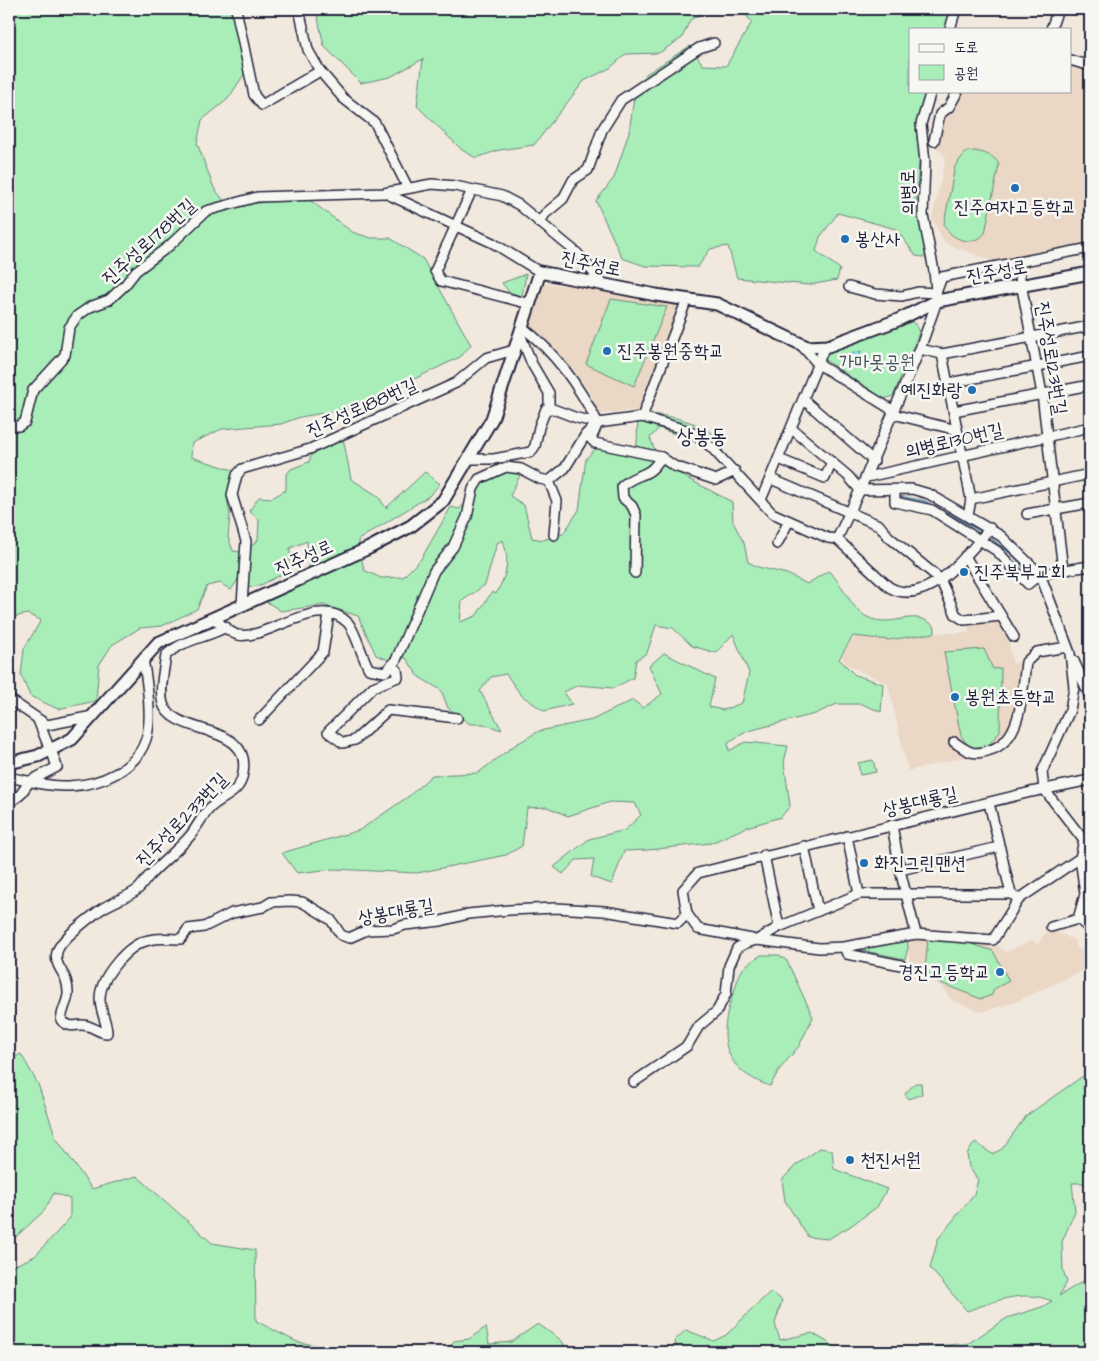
<svg xmlns="http://www.w3.org/2000/svg" width="1099" height="1361" viewBox="0 0 1099 1361" font-family="'Architects Daughter','Poor Story',sans-serif">
<style>
.built{fill:#ead7c5}
.green{fill:#a9eeb9;stroke:#66887a;fill-rule:evenodd}
.water{fill:#91def0;stroke:#6593a8}
.lines{fill:none;stroke-linecap:round;stroke-linejoin:round}
.stream{stroke:#6593a8;stroke-width:2}
.minor-casing{stroke:#22223b;stroke-width:12}
.major-casing{stroke:#22223b;stroke-width:15}
.minor{stroke:#f6f6f2;stroke-width:9}
.major{stroke:#f6f6f2;stroke-width:11}
.poi-dot{fill:#1f6fb2;stroke:#f6f6f2;stroke-width:2}
.labels{text-anchor:middle;dominant-baseline:central;stroke-width:5;stroke-linejoin:round;paint-order:stroke}
.street-label{font-size:19px;fill:#22223b;stroke:#f6f6f2}
.poi-label{font-size:19px;fill:#22223b;stroke:#f6f6f2;text-anchor:start}
.park-label{font-size:19px;fill:#44555a;stroke:#f6f6f2}
.quarter-label{font-size:21px;fill:#22223b;stroke:#f6f6f2}
</style>
<rect width="100%" height="100%" fill="#f1e8de"/>
<filter id="ink" filterUnits="userSpaceOnUse"><feTurbulence type="fractalNoise" baseFrequency=".02" numOctaves="2"/><feDisplacementMap in="SourceGraphic" scale="10" xChannelSelector="R" yChannelSelector="G"/><feConvolveMatrix kernelMatrix="1 2 1 2 8 2 1 2 1" color-interpolation-filters="sRGB"/></filter>
<g filter="url(#ink)">
<g class="built">
<path d="M1070,65L1090,70V244L995,262L945,243L932,219L946,157L936,147L941,118L959,91H1070Z"/>
<path d="M544,284L587,287L674,301L678,309L638,410L599,414L590,393L571,368L529,325Z"/>
<path d="M997,620L1005,624L1013,664L1024,661L1016,710L1006,734L998,745L967,756L908,771L888,684L845,664L842,656L854,637L876,635L890,641L940,633H969V623Z"/>
<path d="M1051,930L1076,941L1075,947L1090,955V967L1015,1002L981,1012L952,1000L942,987L910,965L907,937L952,938L996,945L1006,952L1032,940L1038,945L1044,934Z"/>
</g>
<g class="green">
<path d="M9,9H240L252,62L228,99L202,120L197,143L214,188L229,207L295,198L311,201L352,232L371,238H390L423,259L471,345L460,357L354,408L300,417L281,424L222,429L192,443L191,457L233,470L227,497L230,515L228,537L233,551L243,552L241,575L231,590L220,583L207,586L197,609L162,626L140,628L112,645L99,665L96,701L58,709L30,696L21,675L24,649L41,620L27,614L9,618Z"/>
<path d="M316,9H709L690,20L682,38L659,53L626,54L610,68L584,81L534,145L499,150L476,158L462,150L417,106L423,59L390,77L361,83L324,46Z"/>
<path d="M740,9H952L945,29H910V91H926L917,120L920,152L916,202L923,228L934,251L923,257L916,256L896,229L838,213L820,237L816,251L840,269L837,280L809,285L737,278L728,246L710,249L698,267L645,266L622,258L596,201L614,178L629,132L635,92L646,74L690,46L703,65L726,66L752,22Z"/>
<path d="M975,151C984,153 995,155 999,165L985,233C974,248 950,240 944,224L955,166L966,152Z"/>
<path d="M526,274L522,296L509,292L502,283Z"/>
<path d="M611,299L667,307L634,386L586,364Z"/>
<path d="M909,320L916,325L919,333L893,396L884,399L825,360L827,352Z"/>
<path d="M638,413C667,415 704,420 723,444L722,456L715,458L701,444L659,428L650,438L658,458L683,476L732,502L733,522L744,543L748,562L758,567L787,574L807,584L828,571C845,584 850,612 872,619C897,627 914,607 935,627V633L889,640L853,636L839,659L855,675L883,684L881,712L862,704H837L815,714L748,731L728,742L729,751L745,742L788,746L784,762L790,806L781,817L747,827L711,843L648,850L624,851L612,884L591,877L594,859L576,860L563,874L554,867L589,839L625,830L641,815L635,803L610,802L568,816L547,807L527,808L522,846L506,855L417,873L333,869L297,873L282,853L360,830L409,796L432,775L478,773L515,745L539,731L592,720L633,700L643,708L662,694L649,666L664,653L715,679L709,707L723,710L742,703L749,673L733,634L716,653L692,646L673,628L656,625L647,653L636,660L633,678L613,688L578,685L564,692L572,704L544,711L521,695L506,674L491,677L480,691L502,730L483,724H470L448,708L441,690L419,677L406,658L389,660L376,655L358,616L323,605L281,611L264,600L309,574L307,541L290,548V570L263,584L245,589L249,548L258,540L259,520L249,511L259,497L272,498L286,490V475L291,469L309,462L312,452L343,438L351,479L378,496L386,508L425,472L440,484L429,496L358,540L364,570L381,578L403,577L421,559L451,507L459,509L475,495L483,476L510,464L523,469L510,496L524,505L532,538L543,540L563,534L579,510L586,459L601,443L632,451L637,444ZM503,540C510,563 507,573 496,594L492,592L476,616L460,622L462,601L485,585L497,543Z"/>
<path d="M984,649L993,669L1001,668L1000,731L988,746L970,748L961,736L944,652Z"/>
<path d="M873,760L876,772L860,775L858,763Z"/>
<path d="M907,937L908,948L905,959L855,949Z"/>
<path d="M928,938L960,940L993,951L1009,981L994,989L992,995L981,999L938,982L925,971Z"/>
<path d="M761,955H779L787,961L813,1017L799,1046L779,1070L770,1086C723,1070 717,1038 733,994C736,987 738,975 743,969C747,963 756,959 761,955Z"/>
<path d="M21,1054L38,1084L56,1138L92,1189L137,1176L212,1243L255,1250L256,1321L297,1342L340,1349L346,1352H9V1268L35,1256L70,1218V1199L54,1193L44,1211L9,1243V1060Z"/>
<path d="M1090,1071V1183H1072L1075,1211L1062,1242L1063,1270L1067,1282L1059,1296L1090,1277V1352H914V1348L969,1343L1007,1318L1042,1307L1052,1301C1023,1289 996,1301 967,1311L930,1268L938,1239L974,1194L978,1180L969,1167L967,1154L975,1142L992,1154L1002,1149L1026,1116Z"/>
<path d="M915,1083H921L922,1094L908,1099L905,1094Z"/>
<path d="M820,1148L832,1150L834,1169L887,1189L877,1207L849,1227L828,1239L808,1237L785,1201L782,1180L795,1166Z"/>
<path d="M770,1292L782,1300L775,1324L780,1340L812,1333L844,1352H677L675,1340L686,1330L714,1341L726,1335Z"/>
<path d="M538,1324L561,1340L569,1352H445L454,1341L469,1339L486,1327L489,1344L511,1342Z"/>
</g>
<path class="water" d="M861,351L855,368L838,358Z"/>
<g class="lines">
<g class="stream">
<path d="M902,497L924,501L981,531"/>
<path d="M989,537L1015,557L1031,576"/>
</g>
<defs>
<g id="minor">
<path d="M236,9L254,95L262,105L320,71"/>
<path d="M299,9L308,50L320,71L343,98L375,123L408,188"/>
<path d="M950,29L956,9"/>
<path d="M1051,29L1058,9"/>
<path d="M1070,60L1090,66"/>
<path d="M931,91L921,124L925,162L923,215L934,271L937,301L920,349L860,490L912,489L929,494L1001,536L1040,574L1070,653L1074,687L1070,710L1042,772L1044,789L1082,838L1090,843"/>
<path d="M934,141L940,114L949,107L958,91"/>
<path d="M472,190L435,271L441,281L530,304"/>
<path d="M385,193L493,243L540,272"/>
<path d="M539,223L545,214L563,199L573,180L588,170L602,130L621,100L699,48L714,43"/>
<path d="M1017,262L1042,394L1063,570"/>
<path d="M849,287L875,294L902,296L918,292L936,293L942,277L1090,248"/>
<path d="M522,327C556,353 578,385 598,423L591,439L595,443L661,457C648,480 638,471 622,486L623,498L632,506L636,515L635,573"/>
<path d="M520,334L532,364L549,393V409"/>
<path d="M801,345L818,364L894,411"/>
<path d="M920,349L942,354L1090,326"/>
<path d="M942,354L971,499"/>
<path d="M949,383L1090,356"/>
<path d="M804,400L874,461"/>
<path d="M954,411L1090,385"/>
<path d="M893,414L957,430"/>
<path d="M642,417L690,431L711,447L772,513L828,538L837,539L860,490L848,476L792,429"/>
<path d="M642,417L687,299"/>
<path d="M9,426H19L25,422L33,390L65,355L69,328L77,316L90,307L109,300L125,285L136,271L169,246L206,211L257,197L384,193L432,184L455,186L502,196L519,205L577,253L604,285"/>
<path d="M661,457L674,466L716,480L735,471"/>
<path d="M470,459H494L531,452L535,446L539,427L546,409H553L577,418L598,423L642,417"/>
<path d="M779,459L825,478L832,462"/>
<path d="M1088,474L1090,486"/>
<path d="M867,477L1090,427"/>
<path d="M771,479L879,525L889,537L940,579L956,615L964,620L1001,616"/>
<path d="M549,481L557,501L554,535"/>
<path d="M895,490V502L932,510L997,551L1028,584L1040,574L1090,566"/>
<path d="M761,500L825,346H828"/>
<path d="M1027,514L1090,503"/>
<path d="M968,516L971,499L1090,474"/>
<path d="M837,539L889,587C927,609 968,554 990,528"/>
<path d="M777,544L789,521"/>
<path d="M965,556L1014,637"/>
<path d="M242,605L246,541L232,495L237,475L242,469L310,449L456,383L486,358L514,350"/>
<path d="M213,618C220,623 231,634 238,635C266,641 320,592 348,623C355,630 362,657 369,669L385,672L396,660L434,571L453,547L467,517L473,489L479,479L506,467L521,469L540,479L549,481L565,468L586,434L598,423"/>
<path d="M226,627C206,638 184,639 166,655C164,670 159,690 163,704C175,738 257,721 242,778C238,794 220,798 210,808C202,816 197,827 190,836C178,850 162,862 149,876C145,880 142,886 137,890C126,898 112,902 100,910C90,918 60,939 57,952C54,963 62,970 66,980C72,1000 63,1003 61,1020C73,1031 76,1022 88,1026C95,1028 100,1033 107,1033C107,1021 100,1012 100,999C100,977 128,944 149,940C159,937 171,939 181,939L188,929L204,927L232,913L263,907L271,902L290,901L302,902L319,912L331,920L341,935L349,938L367,930L393,929L405,925L441,921L468,914L509,910L556,908L604,911L678,923L687,914L683,890L698,873L1031,792L1090,780"/>
<path d="M1074,661L1090,697"/>
<path d="M392,667L397,670L398,677L373,687L328,732L343,743L355,740L388,710L457,718"/>
<path d="M9,699L47,725L93,716"/>
<path d="M38,720L48,745"/>
<path d="M259,720L323,652L329,614"/>
<path d="M954,742C959,745 965,750 971,752C976,754 985,752 990,750C1023,740 1022,691 1026,662L1037,652L1067,647"/>
<path d="M9,777C28,781 49,787 69,786C100,785 136,770 146,739C153,718 147,681 143,659"/>
<path d="M13,800L20,795L30,781L57,767L53,755"/>
<path d="M989,803L1011,894"/>
<path d="M892,825L900,870L916,934"/>
<path d="M847,836L859,894"/>
<path d="M804,846L818,911"/>
<path d="M764,855L779,927"/>
<path d="M900,870L999,847"/>
<path d="M687,914L698,929L752,939"/>
<path d="M1078,919L1090,929"/>
<path d="M1051,927L1078,919L1085,894L1080,858"/>
<path d="M757,940L779,927L859,894H1011L1019,899"/>
<path d="M844,947L847,954L901,965"/>
<path d="M634,1082L687,1046L699,1026L717,1011L726,994L729,966L737,948L746,943L757,940L819,948L844,947L916,934L993,940L1019,899L1080,858L1084,840"/>
</g>
<path id="major" d="M9,763L38,756L72,739L158,643L369,548L411,526L443,501L492,419L540,272L656,295L717,304L807,347L828,346L898,320L937,301L1090,273"/>
</defs>
<use href="#minor" class="minor-casing"/>
<use href="#major" class="major-casing"/>
<use href="#minor" class="minor"/>
<use href="#major" class="major"/>
</g>
</g>
<g class="poi-dot">
<circle cx="1015" cy="188" r="5"/>
<circle cx="845" cy="239" r="5"/>
<circle cx="607" cy="351" r="5"/>
<circle cx="972" cy="390" r="5"/>
<circle cx="964" cy="572" r="5"/>
<circle cx="955" cy="697" r="5"/>
<circle cx="864" cy="863" r="5"/>
<circle cx="1000" cy="972" r="5"/>
<circle cx="850" cy="1160" r="5"/>
</g>
<g class="labels">
<g class="street-label">
<text transform="translate(908 192) rotate(-90)">의병로</text>
<text transform="translate(149 242) rotate(-42)">진주성로178번길</text>
<text transform="translate(591 264) rotate(12)">진주성로</text>
<text transform="translate(997 272) rotate(-10)">진주성로</text>
<text transform="translate(1051 358) rotate(81)">진주성로123번길</text>
<text transform="translate(362 408) rotate(-24)">진주성로188번길</text>
<text transform="translate(954 441) rotate(-13)">의병로130번길</text>
<text transform="translate(304 558) rotate(-24)">진주성로</text>
<text transform="translate(920 802) rotate(-13)">상봉대룡길</text>
<text transform="translate(182 820) rotate(-46)">진주성로233번길</text>
<text transform="translate(396 912) rotate(-10)">상봉대룡길</text>
</g>
<g class="poi-label">
<text x="1015" y="207" text-anchor="middle">진주여자고등학교</text>
<text x="855" y="239">봉산사</text>
<text x="617" y="351">진주봉원중학교</text>
<text x="962" y="390" text-anchor="end">예진화랑</text>
<text x="974" y="572">진주북부교회</text>
<text x="965" y="697">봉원초등학교</text>
<text x="874" y="863">화진그린맨션</text>
<text x="990" y="972" text-anchor="end">경진고등학교</text>
<text x="860" y="1160">천진서원</text>
</g>
<g class="park-label">
<text x="877" y="362">가마못공원</text>
</g>
<g class="quarter-label">
<text x="702" y="436">상봉동</text>
</g>
</g>
<rect width="1099" height="1361" fill="none" stroke="#f6f6f2" stroke-width="30"/>
<rect x="15" y="15" width="1069" height="1331" fill="none" stroke="#22223b" stroke-width="2" filter="url(#ink)"/>
<rect x="909" y="28" width="162" height="65" fill="#f6f6f2" stroke="#a1a1a9"/>
<rect x="919" y="44" width="25" height="8" fill="#f6f6f2" stroke="#a1a1a9"/>
<text x="954" y="52" font-size="15" fill="#22223b">도로</text>
<rect x="919" y="65" width="25" height="15" fill="#a9eeb9" stroke="#a1a1a9"/>
<text x="954" y="78" font-size="15" fill="#22223b">공원</text>
</svg>
